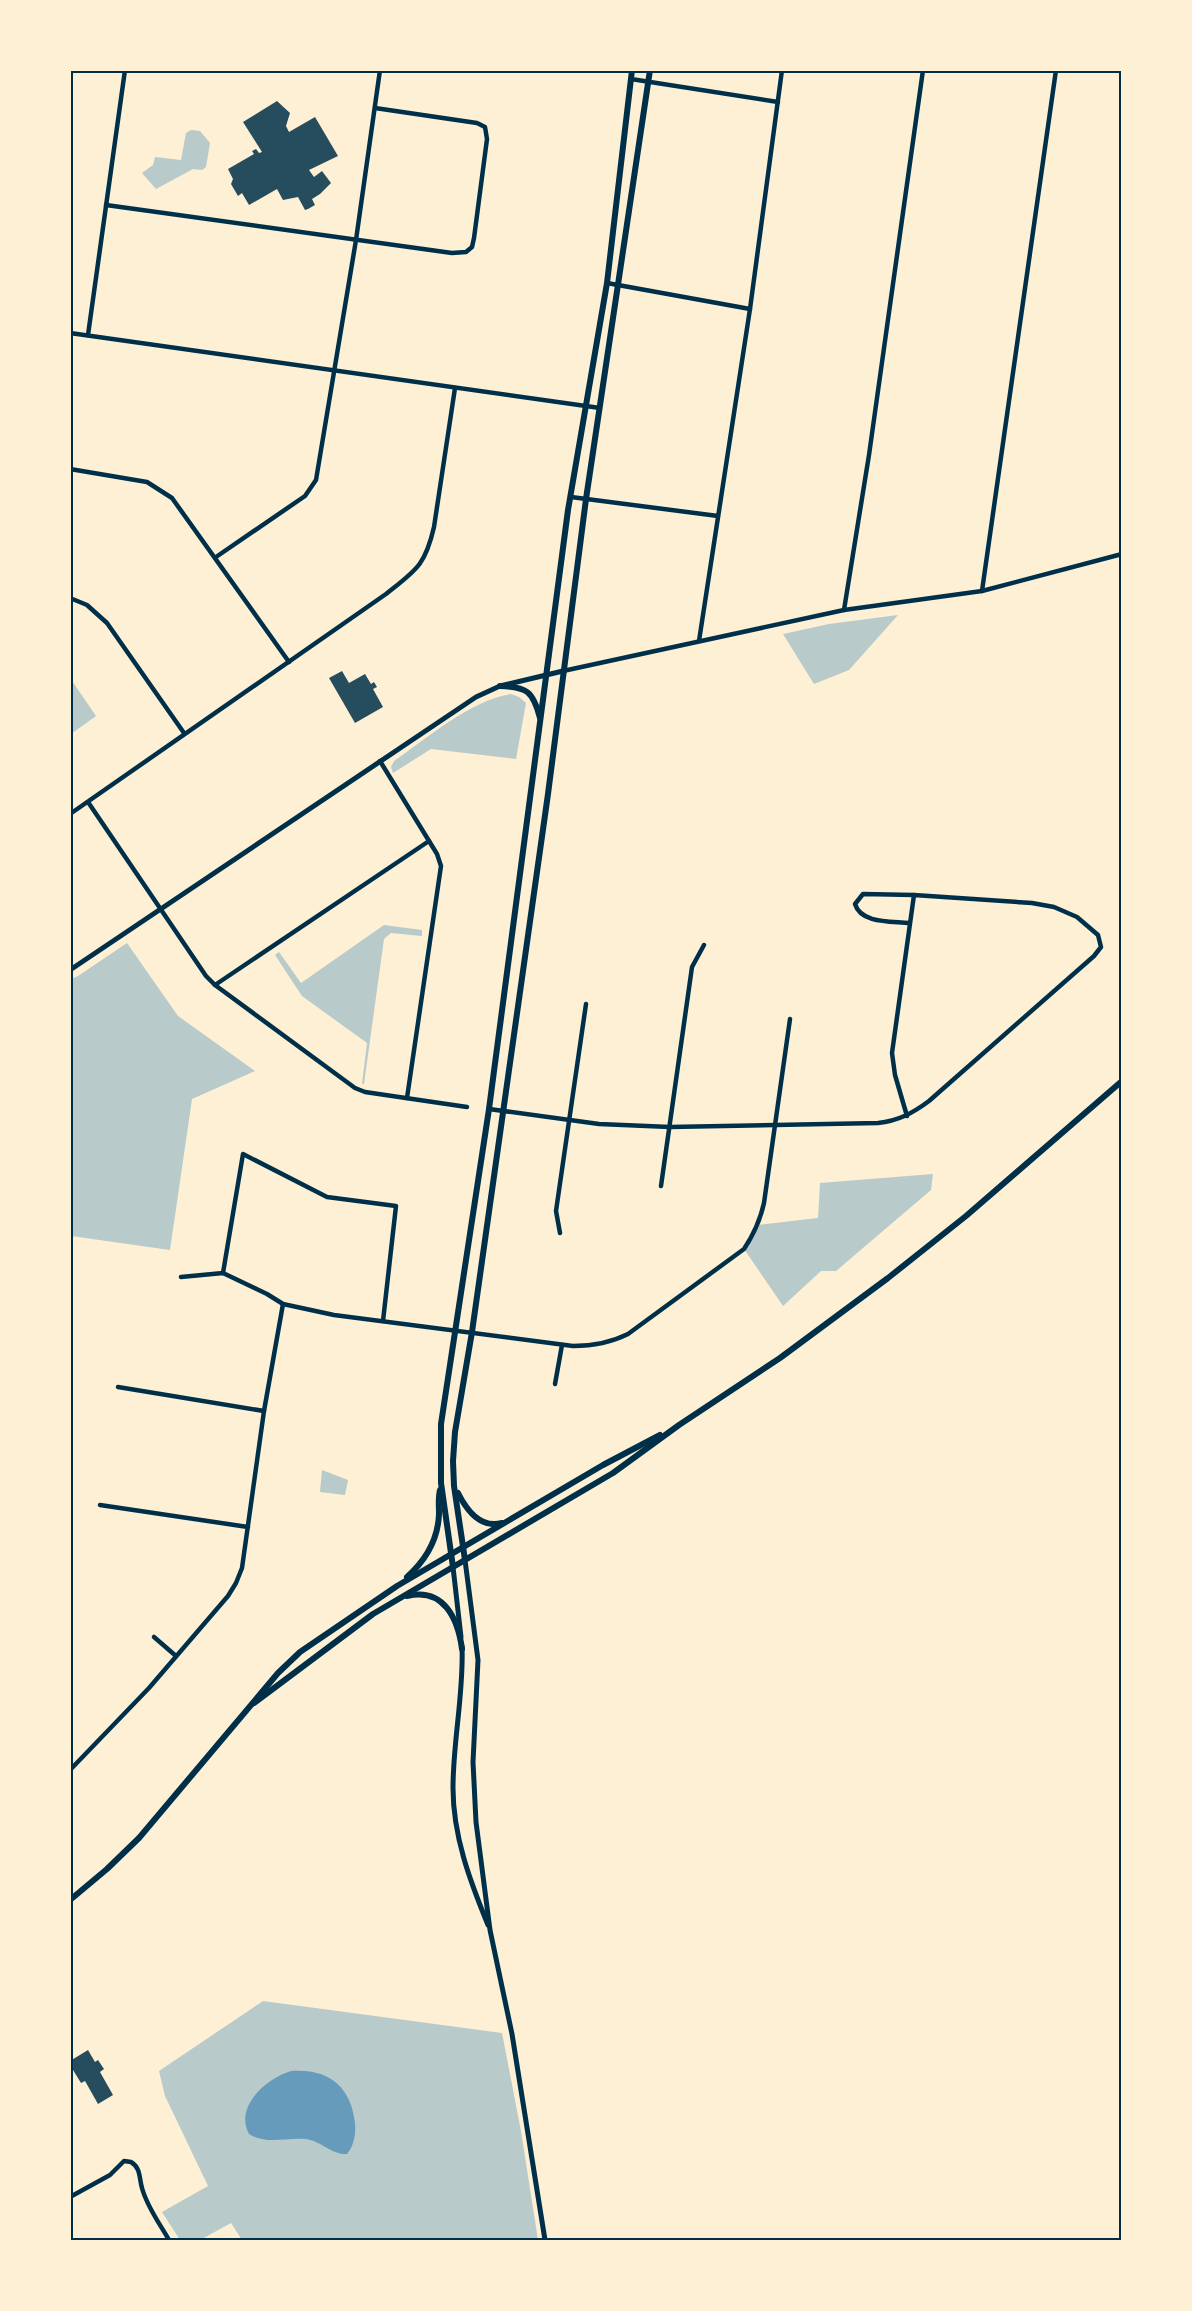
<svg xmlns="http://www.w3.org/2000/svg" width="1192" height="2311" viewBox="0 0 1192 2311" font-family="Jost,sans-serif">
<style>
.green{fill:#b9caca}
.water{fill:#669bbc}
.building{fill:#264d5e}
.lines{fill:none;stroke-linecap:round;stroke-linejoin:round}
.minor{stroke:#003049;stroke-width:4.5}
.tertiary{stroke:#003049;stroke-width:5}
.secondary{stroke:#003049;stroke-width:6}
.neatline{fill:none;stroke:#003049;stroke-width:2}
</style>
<rect width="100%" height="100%" fill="#fdf0d5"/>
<g class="green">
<path d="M191,130L200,131L210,143L206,167L202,170L193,169L156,189L142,173L153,165L155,157L181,160L186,133Z"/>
<path d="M898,615L849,670L814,684L783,634L829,624Z"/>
<path d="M70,678L96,716L71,734H70Z"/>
<path d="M511,694L519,697L526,703L516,759L431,749L393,773L391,767L394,761C427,738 471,700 511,694Z"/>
<path d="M384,925L422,930V936L391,933L384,939L364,1084H362L367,1043L302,996L275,955L279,952L301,983Z"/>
<path d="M127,943L178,1016L255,1071L192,1099L170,1250L71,1236V979L78,976Z"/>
<path d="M933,1174L931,1190L836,1271H821L783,1306L744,1249L758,1225L818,1218L820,1183Z"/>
<path d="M322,1470L348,1480L345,1495L320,1492Z"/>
<path d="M263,2001L502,2033L521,2131L538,2240H242L231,2223L200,2240H180L162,2212L208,2186L165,2096L159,2071Z"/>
</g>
<path class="water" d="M291,2071C328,2068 351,2086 355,2123C356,2134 354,2146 347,2154C332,2155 321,2141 306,2139C287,2137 266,2145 249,2134C234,2106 267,2078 291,2071Z"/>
<g class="building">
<path d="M277,101L290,113L286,126L289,132L315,117L338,156L309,170L314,177L322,171L331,183L320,194L312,199L315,205L308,209L305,210L298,197L283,200L277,189L249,205L242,193L238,196L231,184L233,179L228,169L254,154L252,151L256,149L259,153L262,152L243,122Z"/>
<path d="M342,671L349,683L365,674L371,684L374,682L377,687L373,689L383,707L355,723L329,678Z"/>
<path d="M88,2050L95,2062L98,2060L104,2069L100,2072L113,2095L98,2104L85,2081L81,2083L70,2065V2061Z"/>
</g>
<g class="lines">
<g class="minor">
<path d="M631,79L778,102"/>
<path d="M106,205L452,253L466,252L472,247L474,238L487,139L485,127L477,123L375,108"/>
<path d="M607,283L750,309"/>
<path d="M70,333L600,408"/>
<path d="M88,335L125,70"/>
<path d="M70,469L147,482L172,498L289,662"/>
<path d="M571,497L718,516"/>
<path d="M216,557L305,496L316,480L356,240L380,70"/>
<path d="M982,591L1056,70"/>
<path d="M70,598L87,605L107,623L184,733"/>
<path d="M844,610L869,455L923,70"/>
<path d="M699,641L750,309L782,70"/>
<path d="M563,671L844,610L982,591L1122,554"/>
<path d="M380,761L437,854L441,866L407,1098"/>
<path d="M88,802L206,976L215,985L355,1088L365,1092L467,1107"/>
<path d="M70,814L386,594C416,570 425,566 434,527L455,388"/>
<path d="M909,923C892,921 861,924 855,904L863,894L914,895"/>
<path d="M215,985L429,841"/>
<path d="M489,1109L599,1124L670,1127L878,1123C898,1121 913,1113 929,1101L1094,956L1101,947L1098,935L1077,917L1054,907L1032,903L914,895L892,1053L895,1075L907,1116"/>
<path d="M661,1186L692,967L704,945"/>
<path d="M560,1233L556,1211L586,1004"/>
<path d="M223,1273L243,1154L327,1197L396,1206L383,1321"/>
<path d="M181,1277L223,1273L267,1294L283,1304L334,1315L573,1346C593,1346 610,1343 628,1334L744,1249C754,1234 760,1221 764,1203L790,1019"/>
<path d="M555,1384L562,1345"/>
<path d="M118,1387L264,1411"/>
<path d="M100,1505L248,1527"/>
<path d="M154,1637L176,1656"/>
<path d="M70,1770L149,1688L228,1596L236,1583L242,1568L264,1411L283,1304"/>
<path d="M70,2197L110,2175L124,2161L131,2162C141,2168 139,2178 142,2188C147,2207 160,2224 169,2240"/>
</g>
<g class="tertiary">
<path d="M70,970L476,697L500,686L563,671"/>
<path d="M465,1560L478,1660L473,1762L476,1822L490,1930L512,2034L545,2240"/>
<path d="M453,1567L461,1637"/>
<path d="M462,1646C464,1693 453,1740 453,1788C453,1836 470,1881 488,1925"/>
</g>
<g class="secondary">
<path d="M500,686C527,687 533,691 540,718"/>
<path d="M458,1493C466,1509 480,1529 502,1523"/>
<path d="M465,1560L454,1486L453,1461L455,1432L472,1332L548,794L586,499L650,70"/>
<path d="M453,1567L441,1483V1424L489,1109L568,510L607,283L632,70"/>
<path d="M407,1577C426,1560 438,1540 439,1514C439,1505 438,1498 440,1490"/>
<path d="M407,1596C444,1587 458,1619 462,1649"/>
<path d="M254,1703L373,1614L613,1473L679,1425L780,1358L888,1278L966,1216L1122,1081"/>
<path d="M70,1900L107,1869L139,1838L278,1673L300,1652L397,1586L603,1465L660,1435"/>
</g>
</g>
<rect width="1192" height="2311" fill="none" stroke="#fdf0d5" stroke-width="144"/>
<rect x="72" y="72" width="1048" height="2167" class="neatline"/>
</svg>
